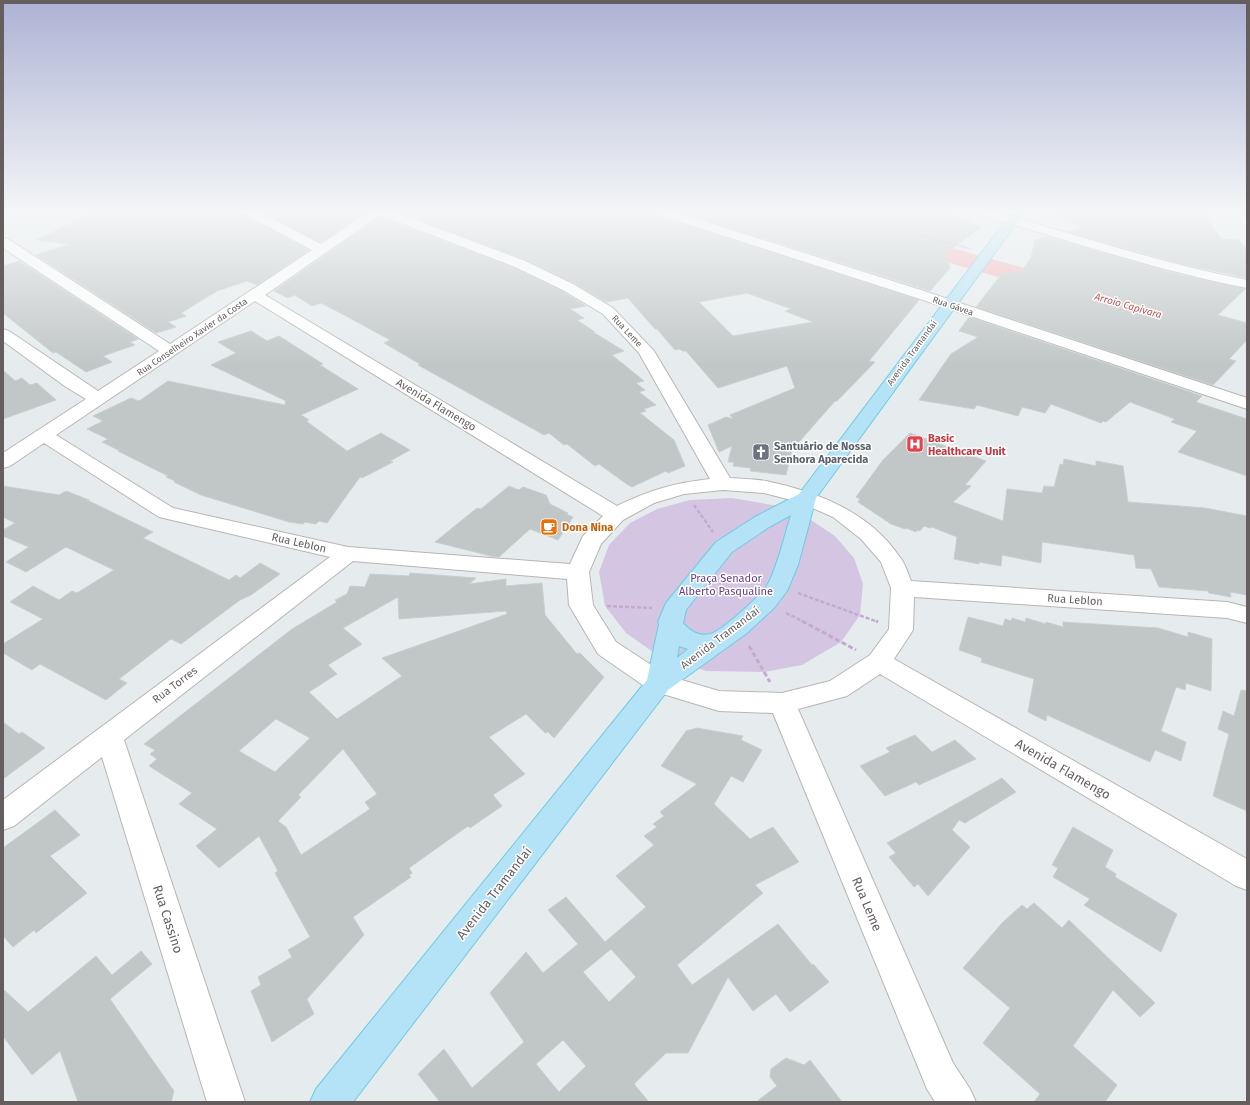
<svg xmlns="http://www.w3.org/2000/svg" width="1250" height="1105" viewBox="0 0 1250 1105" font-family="'Fira Sans',sans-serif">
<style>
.green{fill:#d4c6e3}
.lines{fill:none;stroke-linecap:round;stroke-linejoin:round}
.river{fill:#f5b0b6;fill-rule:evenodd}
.building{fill:#c1c6c7;stroke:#c5d0d2;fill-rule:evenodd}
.minor-casing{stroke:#b9b4b3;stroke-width:2}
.major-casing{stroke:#6dcbe1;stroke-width:2}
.path-far2{stroke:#c6a9d1;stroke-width:1.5;stroke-dasharray:2.5 1;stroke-linecap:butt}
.path-far1{stroke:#c6a9d1;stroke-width:2.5;stroke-dasharray:4 2;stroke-linecap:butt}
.path{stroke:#c6a9d1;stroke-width:3;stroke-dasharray:5 2.5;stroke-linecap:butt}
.minor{fill:#fff;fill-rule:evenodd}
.major{fill:#b4e2f6;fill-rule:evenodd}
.labels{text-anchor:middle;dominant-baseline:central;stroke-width:3;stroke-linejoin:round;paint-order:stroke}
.far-street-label{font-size:9px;fill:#655e5e;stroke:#fff}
.far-water-label{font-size:10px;font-style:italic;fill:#b65556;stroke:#fff}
.street-label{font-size:11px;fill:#655e5e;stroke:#fff}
.health-label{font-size:11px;font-weight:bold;fill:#be3a42;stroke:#fff;text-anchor:start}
.worship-label{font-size:11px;font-weight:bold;fill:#5b616d;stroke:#fff;text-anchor:start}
.food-label{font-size:11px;font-weight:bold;fill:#c56008;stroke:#fff;text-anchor:start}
.park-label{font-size:11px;fill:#624082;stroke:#fff}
.near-street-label{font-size:13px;fill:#655e5e;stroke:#fff}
</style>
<rect width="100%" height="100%" fill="#e6ecee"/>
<path class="green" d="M732,498L778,506L811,520L835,536L854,558L863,584L860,615L841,642L802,665L764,672L706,671L656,654L626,633L605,606L599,572L609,545L630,523L657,509L690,500Z"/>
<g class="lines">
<path class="river" d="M791,210H825L909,236L1075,282L1079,288L1075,294L1066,296L1057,294L891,246L794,215Z"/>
</g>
<g class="building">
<path d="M99,210H239L241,214L309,250L257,285L247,281L217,291L181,313L186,316L168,322L176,327L156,333L36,255L70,244L36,240Z"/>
<path d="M258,210H368L321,242Z"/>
<path d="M394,210H650L653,214L919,300L869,361L875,362L837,401H835L792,450L786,475L750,471L751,468L733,466L734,462H728L732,446L719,452L708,425L726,417L733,419L730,415L795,388L787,366L718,388L686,351H682L680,349L675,350L657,329H655L628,298L606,302L574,283L526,260ZM747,293L791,309L785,311L813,322L733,336L699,302Z"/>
<path d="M674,210H933L970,221L967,223L981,227L945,254L950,268L930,291Z"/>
<path d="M1048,210H1201L1221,239L1239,240L1247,249V278L1182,264L1069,232L1084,228Z"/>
<path d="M380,217L514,268L562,291L586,306L570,309L584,318L577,320L595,332H593L624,351L612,355L644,381L636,383L645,390L639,392L656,405L644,409L646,411L640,413L674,440L685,466L668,473L666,471L632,487L628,485L599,464L595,466L567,444L564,445L549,433L544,435L418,365L420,364L384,343L390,340L348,317L321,303L312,306L295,295L288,298L274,291Z"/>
<path d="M1048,237L1177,274L1245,289L1218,315L1247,323V340L1229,359L1236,361L1213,385L976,307L1003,272L1011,274L1015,271L1020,273L1031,258L1035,240Z"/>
<path d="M19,261L138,339L130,342L135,345L103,356L112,362L86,372L56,352L53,353L3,313V266Z"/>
<path d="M969,317L1202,396L1196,402L1247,419V476L1178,452L1197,431L1171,422L1175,419L1130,402L1106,422L1103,421L1101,423L1051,404L1045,413L1022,407L1018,416L977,405L974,409L919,400L951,354L978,337L959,331Z"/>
<path d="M251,331L267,341L279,336L323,364L320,365L358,389L301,415L309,420L306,421L347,451L381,433L410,450L390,461L393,462L362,478L360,477L327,523L319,521L316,524L305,522L303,524L289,522L201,495L174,482L175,481L166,477L168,476L118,451H120L102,442L108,439L87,429L103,421L93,416L131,398L139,401L168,381L285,405L286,401L211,365L236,353L218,342Z"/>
<path d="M3,370L15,381L22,378L30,385L37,383L56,400L3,419Z"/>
<path d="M910,433L986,461L965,485L971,486L953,502L1003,521L1007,489L1042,493L1044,486L1054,487L1060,464L1063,465L1064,459L1096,466V461L1123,466L1128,502L1205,508L1247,516V595L1230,592L1231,597L1209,593L1208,591L1159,587L1151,569L1136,568L1134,555L1042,542L1041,563L1002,555L1001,566L979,562V564L954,559L957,537L932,527L930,528L924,526L920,531L917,530L916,532L906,528L905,529L891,524L858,502L860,499L856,497L883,460Z"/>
<path d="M3,486L59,495L66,491L89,500H87L153,532L143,538L229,580L236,575L240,578L260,563L280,574L251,595L240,600L181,644L171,639L119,679L127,683L106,700L40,664L32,670L3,653V644L43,619L10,602L33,586L59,600L72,591L77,593L114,570L66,547L26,572L6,562L29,547L3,536V530L15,523L3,517Z"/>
<path d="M509,486L519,490L523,487L546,495L550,504L568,513L566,514L573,517L558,540L530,529L499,557L491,556L435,542L477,508L481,509Z"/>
<path d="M410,573L476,578L469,584L506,579V586L542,583L545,615L577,654L580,653L604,677L554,738L548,732L545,733L526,714L489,737L525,774L493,795L502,806L470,828L468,826L409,868L412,873L409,875L411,877L353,917L364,935L307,999L314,1014L272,1042L251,991L261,985L258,977L292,957L288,950L310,937L275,873L278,871L259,836L219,868L196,846L217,829L179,804L192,793L149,766L157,759L150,754L155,750L144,744L292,629L337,602L335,600L347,594L350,586L365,587L370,574L409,576ZM398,597L399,619L506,611L507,614L382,658L402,676L337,719L309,692L337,674L328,665L362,644L343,628ZM276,719L310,738L275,772L239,751ZM343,749L377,794L365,802L370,809L301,855L286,827L278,821L301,797L298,795Z"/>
<path d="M968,617L1003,626L1005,619L1011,621L1012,618L1025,622L1026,618L1046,624V622L1063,627V622L1158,628L1188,637V632L1212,639L1211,691L1186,683L1185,690L1176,687L1161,731L1186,742L1181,761L1155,750L1150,762L1047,715L1046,721L1028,712L1034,679L981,662L982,658L959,650Z"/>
<path d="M1241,690L1247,691V811L1213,796L1229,734L1218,729L1223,711L1234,716Z"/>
<path d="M3,722L19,734L22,732L45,748L3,779Z"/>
<path d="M697,728L743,736L741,740L762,750L743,782L731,776L714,804L750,839L773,827L799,862L755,885L763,893L677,965L692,985L778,924L812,965L813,964L829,982L790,1012L776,994L753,1011L728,977L688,1053H666L634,1084L649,1102H440L418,1074L444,1049L472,1088L524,1042L490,993L526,952L543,973L578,944L548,910L566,897L605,942L646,907L616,876L654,845L644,836L657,827L653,824L664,816L660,812L697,784L661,766L686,731ZM611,949L636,977L609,1002L583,972ZM563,1040L586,1066L559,1092L536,1064Z"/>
<path d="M915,735L932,752L955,740L976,759L919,785L916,782L885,796L860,766L890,752L886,748Z"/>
<path d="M1002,778L1016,792L965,823L959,820L952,830L970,847L928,896L918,884L914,887L889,857L896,853L887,843Z"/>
<path d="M55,810L80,835L50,856L87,893L36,933L34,930L13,947L3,936V848Z"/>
<path d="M1073,827L1113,850L1105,867L1116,874L1115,877L1177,914L1161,952L1084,905L1090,899L1053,877L1058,868L1052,865Z"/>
<path d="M1034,903L1062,928L1069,920L1155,1003L1140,1017L1113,990L1073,1046L1117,1085L1105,1102H1034L1040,1094L983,1043L1010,1008L963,968L1003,922L1022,905L1027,909Z"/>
<path d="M141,951L152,964L110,999L174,1091L171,1102H78L60,1051L32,1075L3,1036V989L28,1012L96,956L112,975Z"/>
<path d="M786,1058L804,1065L810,1060L842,1102H756L777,1086L770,1077L771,1069Z"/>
</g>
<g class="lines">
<defs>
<g id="minor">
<path d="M240,210H255L321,244L371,210H390L525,261L573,284L613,308L654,351L730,478C742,479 755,479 766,481C818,492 869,512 899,556C905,563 908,573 911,581L1227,602L1247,607V623L1227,618L914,597L913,630L894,659L1247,859V890L1236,886L880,674L847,696L798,709L953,1063L970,1089L976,1102H935L927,1089L773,713L719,711L650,690L598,654L569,605L567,579L353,561L124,740L245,1102H207L102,757L14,826L3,830V800L330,557L159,517L44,443L10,466L3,468V453L86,399L66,387L3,341V329L9,331L98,391L159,351L3,248V238L8,239L170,344L312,250L242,213ZM380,215L515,267L563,290L603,314L639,353L710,479C674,483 650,490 617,506L265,295ZM255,301L603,516L583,536L570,564L348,547L173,508L56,435ZM723,490L764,493L799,502L833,517L861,539L881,562L891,588L889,629L870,655L830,681L782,693L719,691L668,676L616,642L593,605L589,572L601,544L623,520L654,503L684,494Z"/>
<path d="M651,210H669L930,293L1247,398V409L920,299L653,213Z"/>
<path d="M970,210H989C1075,234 1159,263 1247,280V288C1153,270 1064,238 972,213Z"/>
<path d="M1232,210H1244L1247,213V225L1243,224Z"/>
</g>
<path id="major" d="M1014,210H1026L816,498L798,565L787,591L774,608L747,633L668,690L353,1102H310L316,1089L647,680L659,624L658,622L666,603L716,542L755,517L799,494ZM791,515C784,537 779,561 769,582C764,593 722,631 710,634C699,637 690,631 683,623L686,610L732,552L769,527ZM679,646L688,649L677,658Z"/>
</defs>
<use href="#minor" class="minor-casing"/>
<use href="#major" class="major-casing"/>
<path class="path-far2" d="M845,210L897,229L971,249"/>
<g class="path-far1">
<path d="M694,505L713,532"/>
<path d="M798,593L878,622"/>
<path d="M607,606L652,608"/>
<path d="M786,613L804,622"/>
</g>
<g class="path">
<path d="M802,621L856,650"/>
<path d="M876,621L878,622"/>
<path d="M749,646L770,682"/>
</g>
<use href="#minor" class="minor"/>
<use href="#major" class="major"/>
</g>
<linearGradient id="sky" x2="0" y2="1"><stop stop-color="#adb2d4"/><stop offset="0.58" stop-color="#f4f6f7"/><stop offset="1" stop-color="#f4f6f7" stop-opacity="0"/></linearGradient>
<rect width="1250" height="365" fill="url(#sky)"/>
<defs>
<symbol id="hospital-square" viewBox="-11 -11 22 22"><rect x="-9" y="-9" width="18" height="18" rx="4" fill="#e0444e" stroke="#fff"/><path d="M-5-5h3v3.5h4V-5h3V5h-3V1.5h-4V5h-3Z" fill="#fff"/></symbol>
<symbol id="church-square" viewBox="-11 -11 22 22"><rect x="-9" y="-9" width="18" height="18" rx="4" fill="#6b7280" stroke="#fff"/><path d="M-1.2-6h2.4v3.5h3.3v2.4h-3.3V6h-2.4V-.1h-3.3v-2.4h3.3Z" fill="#fff"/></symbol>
<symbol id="cafe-square" viewBox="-11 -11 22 22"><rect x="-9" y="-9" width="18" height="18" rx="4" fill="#e8710a" stroke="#fff"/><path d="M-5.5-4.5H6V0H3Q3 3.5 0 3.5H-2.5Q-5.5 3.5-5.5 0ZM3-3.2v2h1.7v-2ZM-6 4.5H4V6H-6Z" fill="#fff"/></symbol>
</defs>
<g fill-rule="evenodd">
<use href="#hospital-square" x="905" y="434" width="20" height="20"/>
<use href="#church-square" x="751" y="442" width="20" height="20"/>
<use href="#cafe-square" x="539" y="517" width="20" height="20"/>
</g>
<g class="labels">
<g class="far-street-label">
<text transform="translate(953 306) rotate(19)">Rua Gávea</text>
<text transform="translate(627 331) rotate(47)">Rua Leme</text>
<text transform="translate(192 337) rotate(-34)">Rua Conselheiro Xavier da Costa</text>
<text transform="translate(912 353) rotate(-54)">Avenida Tramandaí</text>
</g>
<g class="far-water-label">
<text transform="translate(1128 306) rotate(16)">Arroio Capivara</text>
</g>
<g class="street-label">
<text transform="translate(436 405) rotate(31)">Avenida Flamengo</text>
<text transform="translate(299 543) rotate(13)">Rua Leblon</text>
<text transform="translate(1075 600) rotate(4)">Rua Leblon</text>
<text transform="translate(720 638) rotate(-37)">Avenida Tramandaí</text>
<text transform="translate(175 685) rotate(-37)">Rua Torres</text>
</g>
<g class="health-label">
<text x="928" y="438">Basic<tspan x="928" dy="13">Healthcare Unit</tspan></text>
</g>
<g class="worship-label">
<text x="774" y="446">Santuário de Nossa<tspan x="774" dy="13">Senhora Aparecida</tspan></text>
</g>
<g class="food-label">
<text x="562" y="527">Dona Nina</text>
</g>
<g class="park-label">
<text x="726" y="578">Praça Senador<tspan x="726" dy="13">Alberto Pasqualine</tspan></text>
</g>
<g class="near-street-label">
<text transform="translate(1063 769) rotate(30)">Avenida Flamengo</text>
<text transform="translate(494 893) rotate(-52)">Avenida Tramandaí</text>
<text transform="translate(867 904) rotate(67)">Rua Leme</text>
<text transform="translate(168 919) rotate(72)">Rua Cassino</text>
</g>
</g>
<rect width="1250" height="1105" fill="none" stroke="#655e5e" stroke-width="8"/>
</svg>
